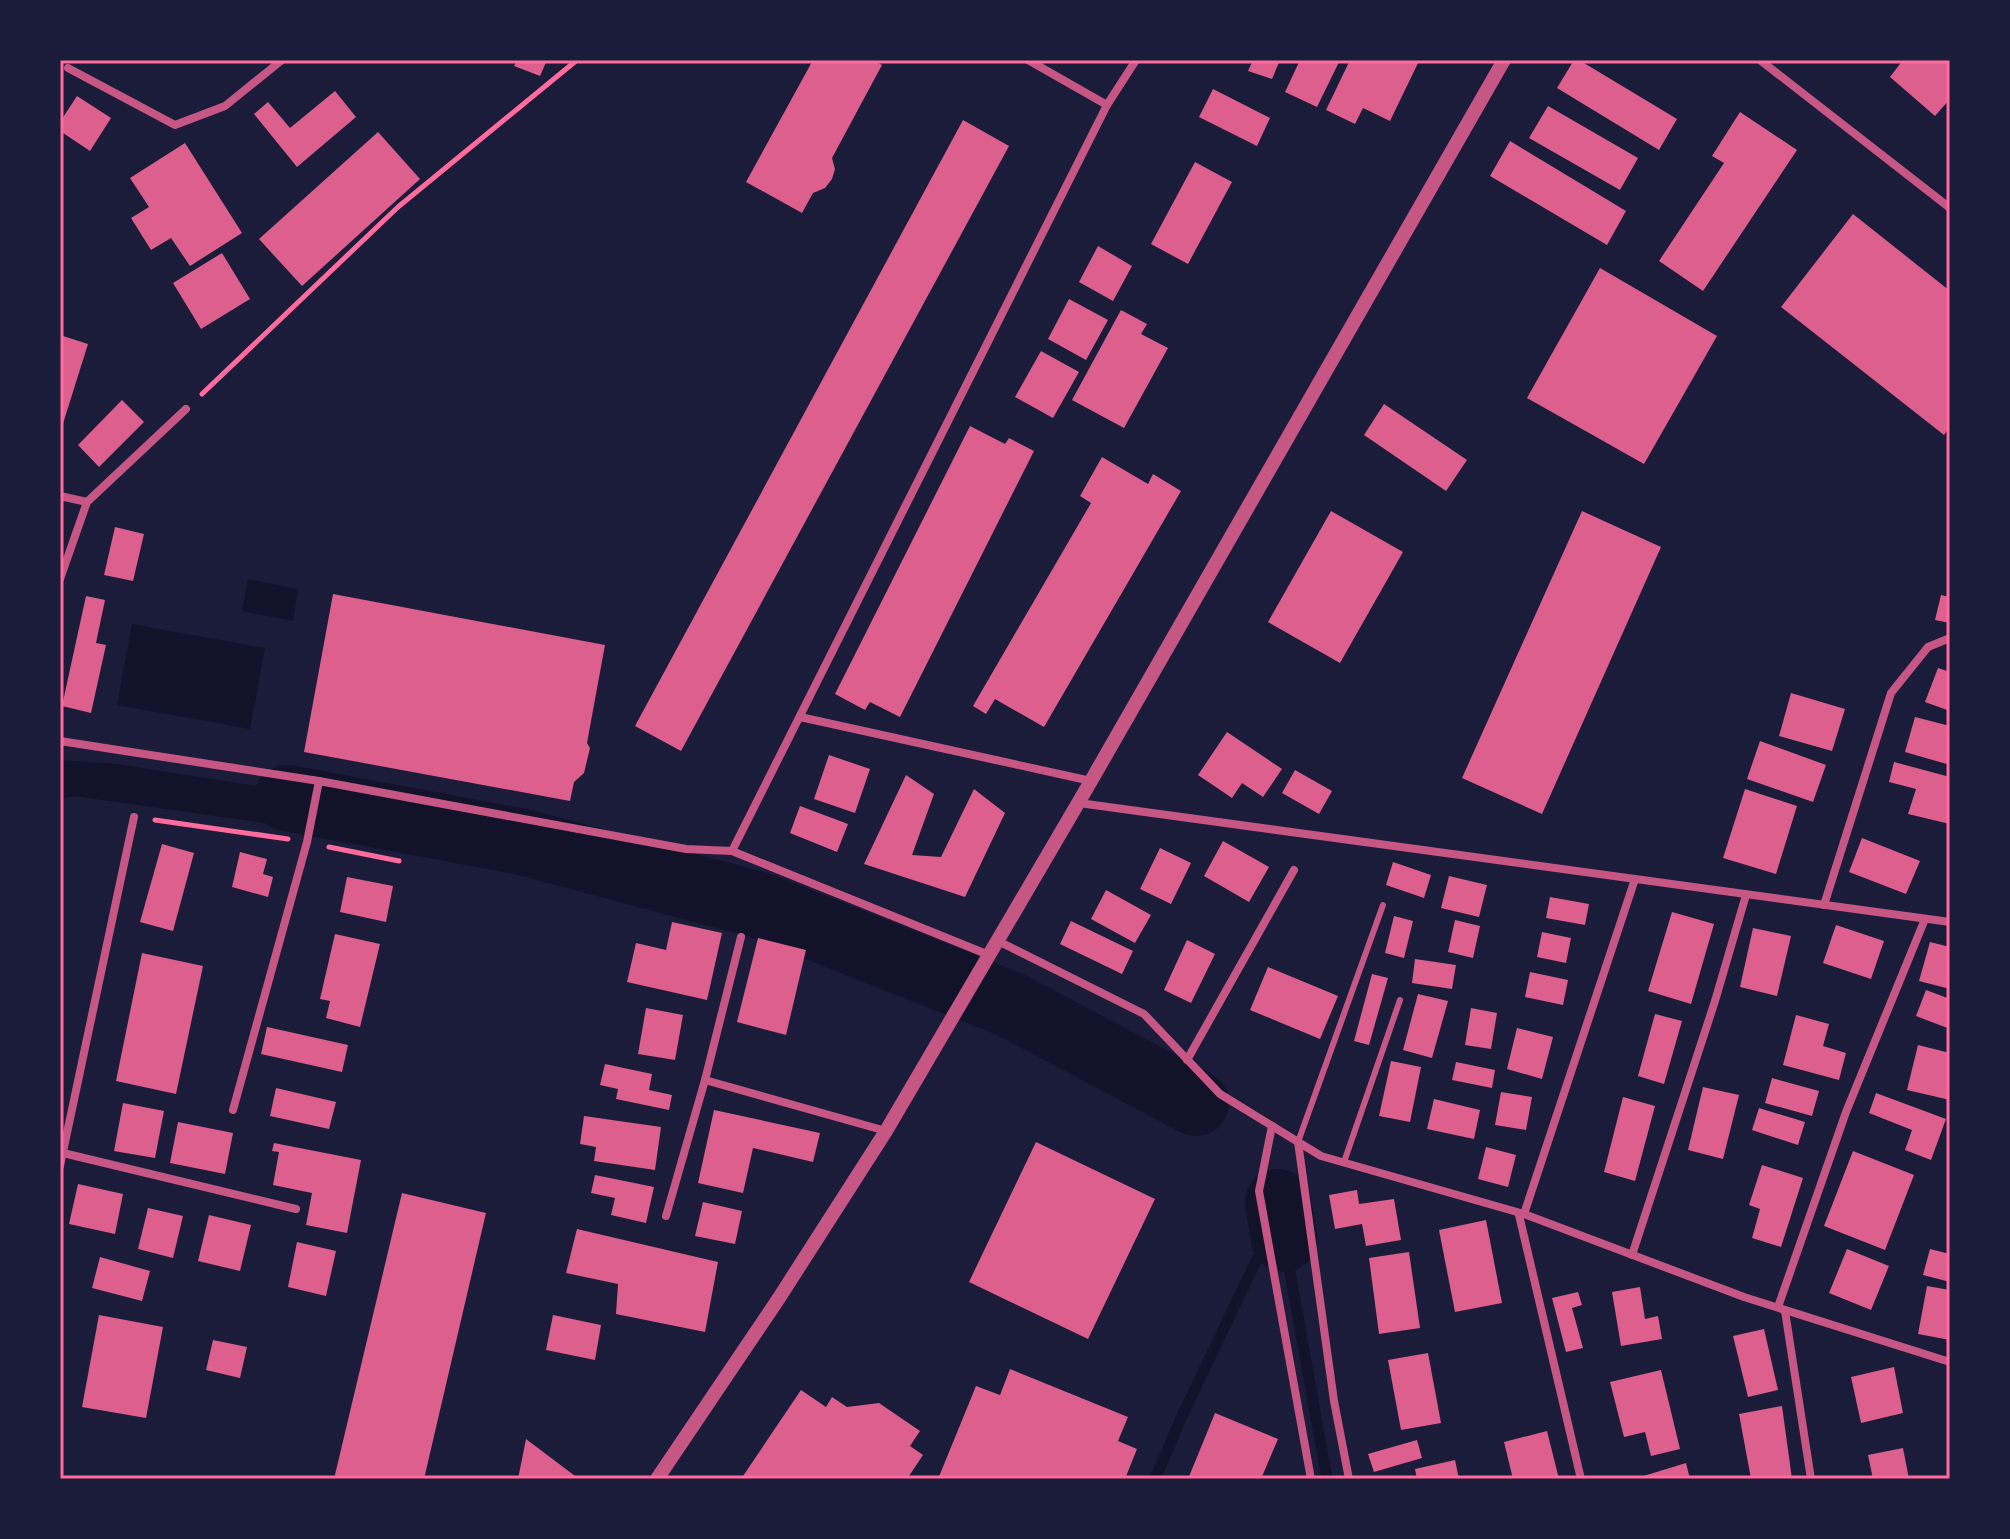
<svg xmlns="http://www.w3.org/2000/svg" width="2010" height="1539" viewBox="0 0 2010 1539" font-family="Karla,sans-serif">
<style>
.water{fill:#12122b}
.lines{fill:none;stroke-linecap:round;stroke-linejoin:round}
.stream{stroke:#12122b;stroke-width:11}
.river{stroke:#12122b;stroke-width:66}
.building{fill:#dd5f8e}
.path{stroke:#ff6b9d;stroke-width:5}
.service{stroke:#c65784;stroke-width:6}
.minor{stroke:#c65784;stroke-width:8}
.tertiary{stroke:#c65784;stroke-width:14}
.neatline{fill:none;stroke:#ff6b9d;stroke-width:3}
</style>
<rect width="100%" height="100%" fill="#1b1b3a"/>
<g class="water">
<path d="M248,579L298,589L293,621L242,611Z"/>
<path d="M132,624L265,648L250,729L117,705Z"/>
<path d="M60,760L117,764L377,805L370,838L75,796L60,799Z"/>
</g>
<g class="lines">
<g class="stream">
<path d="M1278,1242L1284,1239L1327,1479"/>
<path d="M1155,1479L1182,1416L1257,1259"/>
</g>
<g class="river">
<path d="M287,798L523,842L759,905L1009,1004L1196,1103"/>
<path d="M1278,1202L1284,1239"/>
</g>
</g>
<g class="building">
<path d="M517,60H547L540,76L514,66Z"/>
<path d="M813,60H873L882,65L832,158L835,169L832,179L825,188L813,193L802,213L746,182Z"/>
<path d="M1253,60H1280L1272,79L1248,71Z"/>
<path d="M1300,60H1340L1317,107L1285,92Z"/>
<path d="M1350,60L1419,61L1390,121L1363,108L1355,124L1326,110Z"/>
<path d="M1574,60H1579L1677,119L1659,150L1557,88Z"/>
<path d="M1903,60H1950V99L1935,116L1890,77Z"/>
<path d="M1213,89L1270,118L1257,146L1199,117Z"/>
<path d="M335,91L356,117L297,167L254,114L268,102L290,128Z"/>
<path d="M77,96L111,118L90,151L60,131V122Z"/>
<path d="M1548,106L1638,158L1620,190L1529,138Z"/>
<path d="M1740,112L1797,150L1703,291L1659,261L1724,163L1712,156Z"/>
<path d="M963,120L1009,146L681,751L635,726Z"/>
<path d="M378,132L420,179L302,286L259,239Z"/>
<path d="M1510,141L1626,211L1607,245L1490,176Z"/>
<path d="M185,143L242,233L190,266L171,238L151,250L131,218L149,207L130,178Z"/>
<path d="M1195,162L1232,182L1188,264L1151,244Z"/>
<path d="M1853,214L1950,291V427L1944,435L1781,307Z"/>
<path d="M1098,246L1132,266L1113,301L1079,282Z"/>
<path d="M222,253L250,299L201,329L173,283Z"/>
<path d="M1600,268L1717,336L1644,464L1527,398Z"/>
<path d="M1069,299L1108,320L1086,360L1048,339Z"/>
<path d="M1121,310L1147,324L1141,334L1168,348L1124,428L1072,400Z"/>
<path d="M60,335L88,344L61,430L60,429Z"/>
<path d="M1041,351L1079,372L1053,418L1015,397Z"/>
<path d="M122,400L144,422L99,467L78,445Z"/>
<path d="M1384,404L1467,460L1446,491L1364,435Z"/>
<path d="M970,426L1005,444L1009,438L1034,451L900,717L870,702L865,710L835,694Z"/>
<path d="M1102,457L1148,484L1153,474L1181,491L1044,727L995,699L986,714L973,706L1091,503L1080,496Z"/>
<path d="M1331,511L1403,552L1340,663L1268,622Z"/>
<path d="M1582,511L1661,547L1542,814L1462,778Z"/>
<path d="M115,527L144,534L133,581L104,575Z"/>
<path d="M333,594L605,645L587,743L590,748L584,773L574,782L570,801L304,752Z"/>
<path d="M1941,595L1950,597V623L1935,620Z"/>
<path d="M86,596L105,600L96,643L106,645L91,713L62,706Z"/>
<path d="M1938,668L1950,672V711L1925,702Z"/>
<path d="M1791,693L1845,709L1832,751L1779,736Z"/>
<path d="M1915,717L1950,726V765L1905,752Z"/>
<path d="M1227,732L1282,769L1263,797L1242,783L1232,798L1198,775Z"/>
<path d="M1760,741L1826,765L1813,802L1747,779Z"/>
<path d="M829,755L870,769L855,813L814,799Z"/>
<path d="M1894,762L1950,777V824L1908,814L1916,789L1889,782Z"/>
<path d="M1295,770L1332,791L1319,814L1282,793Z"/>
<path d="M906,775L934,794L912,855L941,857L974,789L1005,813L965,897L864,864Z"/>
<path d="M1745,789L1797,806L1776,874L1723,858Z"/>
<path d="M800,806L848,824L837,852L790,833Z"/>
<path d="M1862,838L1920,861L1906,894L1849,872Z"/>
<path d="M1223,841L1269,867L1249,902L1204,876Z"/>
<path d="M162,844L194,853L173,931L140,922Z"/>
<path d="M1160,848L1191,863L1171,904L1140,889Z"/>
<path d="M240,852L267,859L263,874L273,877L268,897L232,887Z"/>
<path d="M1393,862L1431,875L1424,898L1386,885Z"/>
<path d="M1449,876L1487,885L1479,917L1441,908Z"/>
<path d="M347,877L393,886L386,922L340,912Z"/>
<path d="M1106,890L1151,915L1135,943L1091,919Z"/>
<path d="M1550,897L1589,904L1585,925L1546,918Z"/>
<path d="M1672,912L1714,924L1691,1004L1648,991Z"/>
<path d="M1394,916L1413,921L1404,958L1385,953Z"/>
<path d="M1455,920L1480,926L1473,958L1448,952Z"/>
<path d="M1071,921L1133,951L1122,974L1060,944Z"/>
<path d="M672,922L722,933L707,1000L627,982L636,943L666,950Z"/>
<path d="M1836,925L1884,941L1871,979L1823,963Z"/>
<path d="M1753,928L1791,936L1777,996L1740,987Z"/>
<path d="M1542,932L1571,938L1566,963L1537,957Z"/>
<path d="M335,934L380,944L360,1027L326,1018L330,1001L320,999Z"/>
<path d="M758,938L806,950L786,1035L737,1022Z"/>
<path d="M1187,940L1215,954L1191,1003L1164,990Z"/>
<path d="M1930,942L1950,947V989L1919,981Z"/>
<path d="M142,953L203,966L176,1094L116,1081Z"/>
<path d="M1415,959L1456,965L1452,989L1412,983Z"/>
<path d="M1268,967L1338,996L1320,1039L1250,1010Z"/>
<path d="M1530,972L1568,980L1563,1005L1525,997Z"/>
<path d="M1372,974L1388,978L1369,1045L1354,1041Z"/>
<path d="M1926,990L1950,999V1029L1916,1016Z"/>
<path d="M1418,994L1448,1001L1432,1058L1403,1050Z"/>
<path d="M646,1008L683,1015L675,1060L638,1054Z"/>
<path d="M1471,1008L1497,1013L1491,1049L1465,1045Z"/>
<path d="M1655,1014L1682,1021L1664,1084L1638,1076Z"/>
<path d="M1796,1015L1829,1024L1823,1046L1846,1053L1839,1080L1783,1065Z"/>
<path d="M267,1027L348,1045L342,1072L261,1054Z"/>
<path d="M1517,1028L1553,1037L1542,1079L1507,1069Z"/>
<path d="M1918,1045L1950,1053V1100L1907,1090Z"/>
<path d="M1391,1061L1421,1067L1410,1122L1379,1116Z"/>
<path d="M1456,1062L1495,1070L1492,1088L1452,1080Z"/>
<path d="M605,1064L652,1074L649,1090L672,1095L669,1110L616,1099L618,1089L600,1085Z"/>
<path d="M1772,1078L1819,1091L1812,1116L1765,1103Z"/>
<path d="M1703,1087L1739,1095L1723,1159L1688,1150Z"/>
<path d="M276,1088L336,1102L329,1129L270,1116Z"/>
<path d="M1501,1092L1532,1097L1526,1130L1495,1125Z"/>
<path d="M1876,1093L1946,1119L1931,1160L1905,1150L1912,1130L1869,1113Z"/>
<path d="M1623,1097L1655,1106L1635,1181L1604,1172Z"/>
<path d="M1434,1099L1480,1110L1474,1139L1427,1129Z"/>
<path d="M123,1103L164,1111L155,1158L114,1151Z"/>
<path d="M1759,1108L1805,1122L1798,1145L1752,1130Z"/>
<path d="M714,1110L820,1133L813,1162L753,1148L743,1193L698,1183Z"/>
<path d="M584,1116L661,1127L655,1170L594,1161L596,1147L580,1144Z"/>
<path d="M178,1122L233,1133L225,1174L170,1163Z"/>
<path d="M1036,1142L1155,1199L1088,1339L969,1282Z"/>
<path d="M274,1143L361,1160L347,1233L306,1225L312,1193L273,1185L279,1152L272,1151Z"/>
<path d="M1486,1147L1516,1155L1508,1187L1478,1179Z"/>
<path d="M1853,1151L1914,1175L1885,1250L1824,1226Z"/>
<path d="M1762,1165L1803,1178L1781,1247L1752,1238L1760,1209L1749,1205Z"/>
<path d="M595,1175L654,1187L646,1223L611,1215L615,1198L591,1193Z"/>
<path d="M78,1184L123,1194L115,1234L69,1224Z"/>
<path d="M1357,1190L1359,1204L1394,1199L1401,1240L1366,1246L1362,1224L1335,1229L1329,1195Z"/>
<path d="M402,1193L486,1213L424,1479H334Z"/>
<path d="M703,1202L742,1211L735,1244L695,1236Z"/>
<path d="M148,1208L183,1216L173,1258L138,1249Z"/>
<path d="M209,1215L251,1225L240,1271L198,1261Z"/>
<path d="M1486,1220L1502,1303L1455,1312L1439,1230Z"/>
<path d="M577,1229L718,1262L705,1332L616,1314L618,1284L566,1273Z"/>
<path d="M297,1242L336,1251L326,1296L288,1287Z"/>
<path d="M1847,1249L1889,1266L1871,1310L1829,1293Z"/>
<path d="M1930,1249L1950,1254V1282L1923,1275Z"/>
<path d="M1409,1252L1420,1328L1379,1334L1369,1258Z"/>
<path d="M100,1257L150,1271L142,1301L92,1288Z"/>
<path d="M1927,1286L1950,1290V1340L1918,1334Z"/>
<path d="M1640,1287L1645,1319L1658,1316L1662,1339L1621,1346L1612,1292Z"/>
<path d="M1578,1292L1582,1305L1572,1308L1583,1348L1566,1352L1552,1298Z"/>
<path d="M99,1315L163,1327L146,1418L82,1407Z"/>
<path d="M553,1315L601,1325L595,1360L546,1350Z"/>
<path d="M1764,1329L1778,1390L1748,1397L1733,1336Z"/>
<path d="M213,1340L247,1347L240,1378L206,1370Z"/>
<path d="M1428,1353L1441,1423L1401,1430L1388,1360Z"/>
<path d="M1894,1367L1903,1413L1861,1423L1851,1377Z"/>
<path d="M1010,1369L1128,1417L1118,1441L1137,1449L1125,1479H938L976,1386L1000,1395Z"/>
<path d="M1661,1370L1680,1449L1651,1456L1645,1432L1624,1437L1610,1382Z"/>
<path d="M801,1390L826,1407L832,1397L847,1407L879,1403L920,1431L910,1446L923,1455L907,1479H741Z"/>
<path d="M1782,1406L1792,1479H1751L1739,1414Z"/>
<path d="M1215,1413L1278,1439L1261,1479H1188Z"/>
<path d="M1547,1431L1559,1479H1513L1504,1442Z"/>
<path d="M526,1439L579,1479H518Z"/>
<path d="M1417,1440L1422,1458L1374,1472L1368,1454Z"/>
<path d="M1903,1448L1909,1479H1873L1868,1455Z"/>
<path d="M1455,1460L1459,1479H1417L1415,1469Z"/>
<path d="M1686,1463L1690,1479H1637V1478Z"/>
</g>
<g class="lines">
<g class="path">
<path d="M202,394L398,207L577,60"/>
<path d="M155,820L288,839"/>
<path d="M329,847L399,861"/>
</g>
<g class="service">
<path d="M1298,1142L1383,905"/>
<path d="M1344,1162L1400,1000"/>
</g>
<g class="minor">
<path d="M1028,60L1107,105"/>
<path d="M1760,60L1950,208"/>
<path d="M68,68L175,125L225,106L282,60"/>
<path d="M60,496L87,502"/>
<path d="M60,579L87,502L186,409"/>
<path d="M800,717L1091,781"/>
<path d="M60,741L319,781L686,849L732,851"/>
<path d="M1079,803L1950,922"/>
<path d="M1824,905L1891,693L1928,647L1950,638"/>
<path d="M998,941L1144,1014L1220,1094L1321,1156L1524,1214L1744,1297L1950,1362"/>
<path d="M989,955L732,851L1107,105L1136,60"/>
<path d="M1187,1060L1294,870"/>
<path d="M705,1080L886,1131"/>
<path d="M233,1110L307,842L319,781"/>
<path d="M1272,1126L1259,1191L1311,1479"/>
<path d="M1298,1142L1334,1401L1349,1479"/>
<path d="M63,1153L296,1209"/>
<path d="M60,1166L134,817"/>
<path d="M1524,1214L1635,879"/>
<path d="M1519,1215L1581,1479"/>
<path d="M666,1216L705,1080L741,937"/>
<path d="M1632,1255L1715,1001L1746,895"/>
<path d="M1778,1307L1846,1112L1925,919"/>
<path d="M1785,1311L1811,1479"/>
</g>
<path class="tertiary" d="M657,1479L779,1298L886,1131L1091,781L1504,60"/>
</g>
<rect width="2010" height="1539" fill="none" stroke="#1b1b3a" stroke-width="124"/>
<rect x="62" y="62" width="1886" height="1415" class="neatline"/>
</svg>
